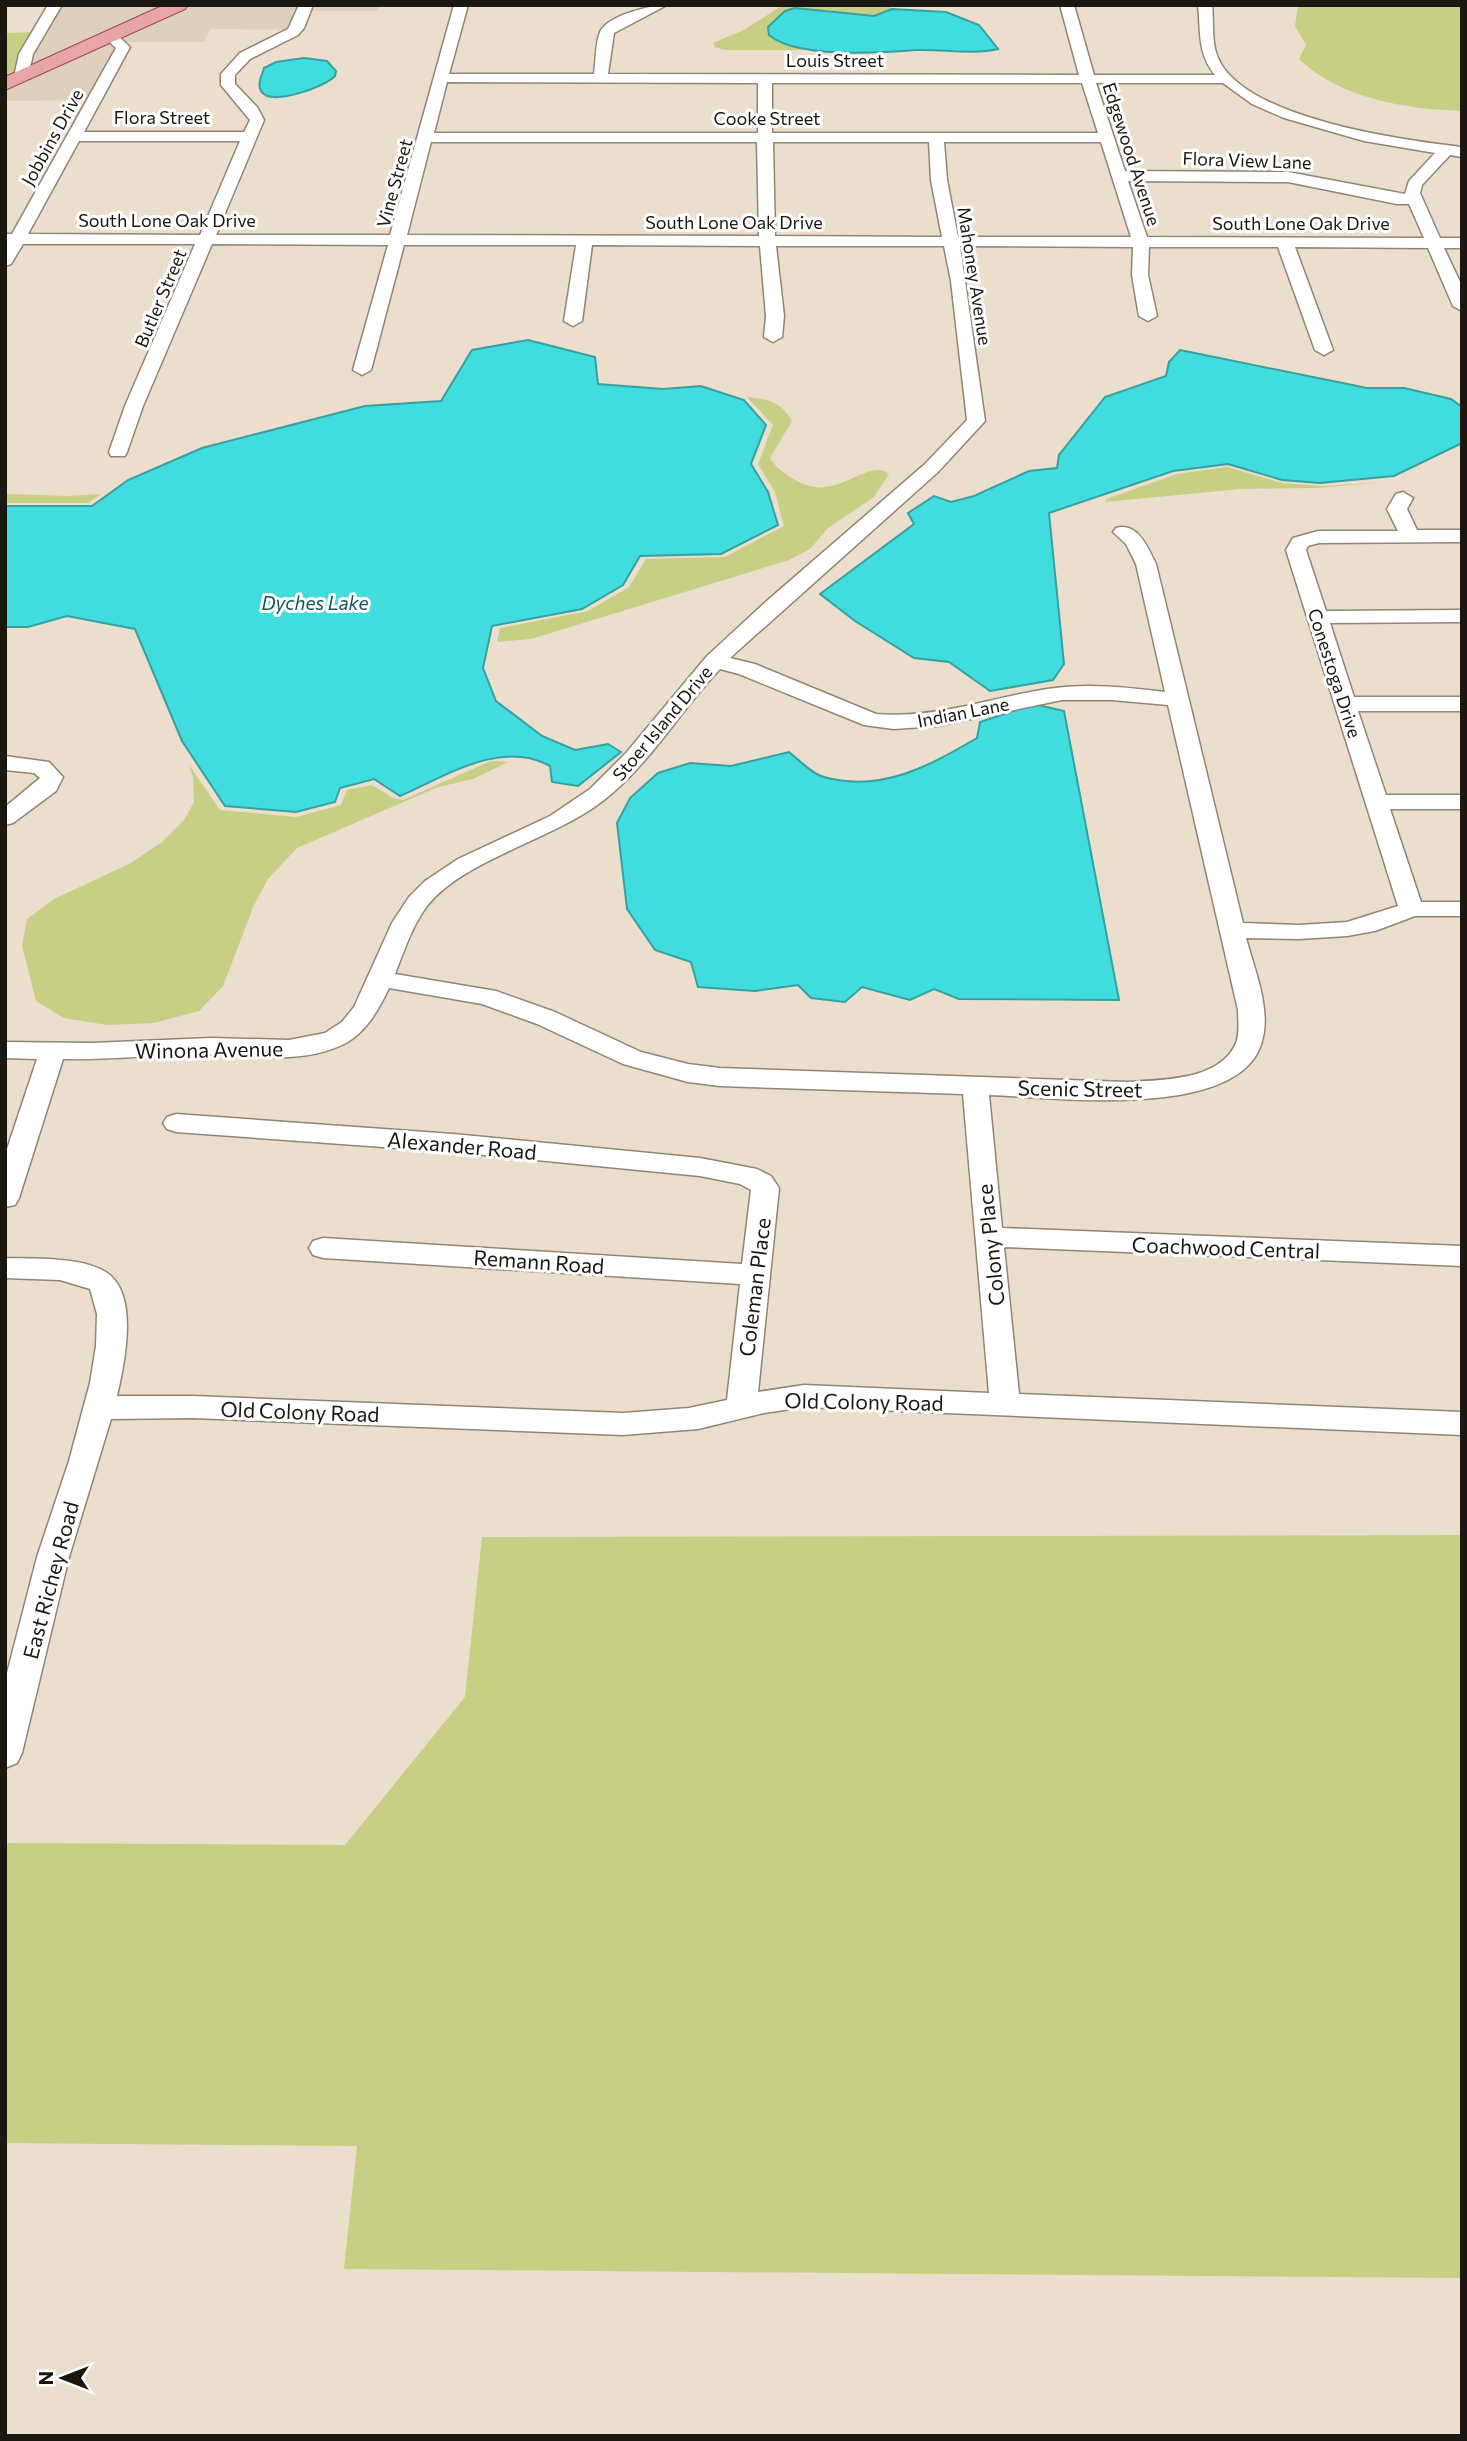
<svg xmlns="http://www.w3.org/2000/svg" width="1467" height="2441" viewBox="0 0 1467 2441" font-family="Commissioner,sans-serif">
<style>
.commercial{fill:#dfd0bd}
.green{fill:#c6cf84}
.water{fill:#41dcde;stroke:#35a1a0;stroke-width:2}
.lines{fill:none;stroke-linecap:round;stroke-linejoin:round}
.minor-casing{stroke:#918575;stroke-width:3}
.major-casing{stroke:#974b4b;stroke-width:2}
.minor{fill:#fff;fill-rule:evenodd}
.major{fill:#e9a4a6;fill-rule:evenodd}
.labels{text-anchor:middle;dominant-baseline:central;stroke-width:6;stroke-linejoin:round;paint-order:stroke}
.far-street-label{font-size:18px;fill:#1a1610;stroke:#fff}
.far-water-label{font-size:19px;font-style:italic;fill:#145455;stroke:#fff}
.street-label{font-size:21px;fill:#1a1610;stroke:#fff}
</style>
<rect width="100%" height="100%" fill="#ebdecd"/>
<g class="commercial">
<path d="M59,5H172L22,74Z"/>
<path d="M186,5H380L377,11H303L295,30L211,29L204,42H126L88,100L5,101V89Z"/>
</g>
<g class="green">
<path d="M783,5H886L892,9C866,28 811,0 784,12C778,15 773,22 768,27L800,48L827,50H725L715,47L713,43L744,30Z"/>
<path d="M1298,5H1462V111C1406,109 1341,99 1299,59L1306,45L1295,26Z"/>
<path d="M42,32L22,74L5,81V33Z"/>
<path d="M747,397C768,399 781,402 792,421L770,458C776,468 785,474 795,480C835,505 868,456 889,474L874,497L828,528L810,549L789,560L531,639L497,642L500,628L588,611L629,587L646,559L725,557L784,526L775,492L758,464L773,425Z"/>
<path d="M1227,467L1282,483L1322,486L1386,482L1317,488L1240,489L1105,502L1106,499L1177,474Z"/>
<path d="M5,494L68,496L101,494L88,503H5Z"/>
<path d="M491,761L508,762L473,779L438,787L297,848L268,879L254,905L223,986L199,1011L154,1023L107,1025L64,1018L36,1001L22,946L27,919L54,899L131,863L162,842L184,820L194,802L193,778L189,765L220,810L296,817L341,805L347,790L372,785L393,798L403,800Z"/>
<path d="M1462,1535V2278L344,2269L357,2146L5,2143V1843L345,1845L465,1697L482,1537Z"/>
</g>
<g class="water">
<path d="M795,8L874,16L892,9L946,12L979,25L998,49C972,55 943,49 916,50C880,53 797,59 769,35L768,27L785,11Z"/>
<path d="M304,58L327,61L336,71L335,76C325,87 270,107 261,91C257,84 262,75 264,68L276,62Z"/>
<path d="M528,340L595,357L598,384L663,389L701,386L744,400L766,425L751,464L768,492L778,525L721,554L640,556L623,585L582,609L492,626L483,668L496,701L542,736L575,750L608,744L621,752L578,786L552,782L550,766C501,739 446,776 400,796L374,779L340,788L335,802L296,812L225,806L182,741L135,629L67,616L28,627H5V506H92L128,480L202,448L365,406L441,401L472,350Z"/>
<path d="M1180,350L1367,388H1404L1451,399L1462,407V443L1394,476L1320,483L1282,480L1228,464L1173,471L1049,513L1064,664L1053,680L990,691L949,662L914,658L855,621L820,594L914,524L908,513L934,496L951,502L974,496L1029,471L1057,468L1059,455L1105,397L1166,376L1169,362Z"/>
<path d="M1034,704L1064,711L1119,1000L959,999L934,989L910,1000L862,987L845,1002L811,998L798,985L755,991L698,987L691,962L655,950L627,909L617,823L630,798L658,773L690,763L731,766L789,752C799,760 812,774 824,777C881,793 929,766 977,738L980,722Z"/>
</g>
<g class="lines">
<defs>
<g id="minor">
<path d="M48,5H62L33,54L28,77L21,81L16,80L14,77L19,54Z"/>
<path d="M299,5H313L304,28L298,35L250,59L235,75V84L257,107L264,120L216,235H390L454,5H468L449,74H594C596,62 595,41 601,30C611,15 650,5 667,5L614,33L608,74L1079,75L1060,5H1074L1094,75H1215C1197,53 1201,32 1198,5H1212C1214,22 1211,42 1218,58C1245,119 1402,140 1462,147V157L1450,155L1422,185L1420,193L1440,238H1462V248H1444L1462,286V311L1453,306L1428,248L1295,247L1333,350L1324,355L1315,350L1278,247H1149L1148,275L1157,316L1148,321L1139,316L1132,275L1133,247L960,246L985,421L938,472L730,658L755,664L876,714C935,719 989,698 1047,689C1086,683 1126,687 1165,692L1136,564L1126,544L1113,532L1116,528C1138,522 1148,548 1156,564L1243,923L1299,925L1347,922L1398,906L1286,550L1293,538L1318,531H1398L1387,509L1396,494L1403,492L1413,498L1407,509L1417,530H1462V542L1319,543L1308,546L1306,550L1326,611L1462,610V622L1330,623L1354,697H1462V711H1358L1386,795H1462V809H1390L1421,902H1462V916H1415L1375,931L1347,936L1299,939L1246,938C1254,968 1270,1006 1263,1037C1247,1123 1052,1097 989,1095L1002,1228L1462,1246V1266L1004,1247L1019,1394L1462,1412V1435L804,1407L764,1413L698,1429L623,1435L193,1418L111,1419L69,1557L22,1753L17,1763L5,1768V1681L37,1557L69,1461L90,1383L96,1346L97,1314L90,1289L60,1280L5,1278V1258C34,1259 89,1256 111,1276C138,1300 124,1366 117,1396H193L623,1413L689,1408L727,1400L740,1284L323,1258L313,1255L309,1248L313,1241L323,1238L742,1264L751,1190L740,1184L700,1176L453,1152L176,1132L167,1129L163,1123L167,1117L176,1114L453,1134L700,1158L757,1169L771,1176L779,1188L758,1392L804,1385L989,1393L963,1094L720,1086L688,1082L623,1064L537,1024L482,1004L389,988C378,1011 365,1034 342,1045C297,1066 245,1054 198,1054C153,1055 108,1060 63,1059L19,1198L15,1205L5,1207V1155L37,1059L5,1058V1042L92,1043L211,1038L289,1040L325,1033L342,1022L354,1007L392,923L409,897L425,881L458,859L550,816L590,789L626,753L707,656L769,599L925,464L967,420L951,281L944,246H776L784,316L782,337L773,342L764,337L766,316L760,246L592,245L582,321L573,326L564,321L576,245H404L371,370L362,375L353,370L388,245L212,244L143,406L127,452L125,456H111L109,452L125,406L195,244H23L11,264L5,266V234H12L116,48L104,37L106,34H116L130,47L84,132H244L250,120L221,85V74L240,53L288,29ZM447,82L758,83V133H434ZM772,83H1082L1098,133H772ZM1096,83H1223L1252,104L1284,118L1364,141L1435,153L1409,181L1405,194L1288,172L1125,171ZM79,141H240L200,235L28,234ZM431,142H757L759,236L407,235ZM773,142H929L931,180L942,237L775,236ZM944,142H1101L1131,237H958L947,180ZM1128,181L1288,182L1397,204H1409L1424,238L1147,237ZM720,669L739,674L864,725L894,729L937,726L1062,700H1112L1168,705L1238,1010C1238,1021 1240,1033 1236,1043C1220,1081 1161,1080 1127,1082L720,1068L688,1064L641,1052L555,1012L496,991L395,974C404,951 412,926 427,906C464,859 553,840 604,800C650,764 680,711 720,669Z"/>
<path d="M5,756L49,762L63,777L56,791L13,823L5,825V807L40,778L34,773L5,770Z"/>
</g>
<path id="major" d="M164,5H188L185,9L5,90V77Z"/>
</defs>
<use href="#minor" class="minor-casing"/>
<use href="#major" class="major-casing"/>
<use href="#minor" class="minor"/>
<use href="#major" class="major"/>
</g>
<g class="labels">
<g class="far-street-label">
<text x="835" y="60">Louis Street</text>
<text x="162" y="117">Flora Street</text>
<text x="767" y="118">Cooke Street</text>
<text transform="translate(52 137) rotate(-61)">Jobbins Drive</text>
<text transform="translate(1132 154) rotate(72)">Edgewood Avenue</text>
<text transform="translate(1247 160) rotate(2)">Flora View Lane</text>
<text transform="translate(394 183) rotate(-75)">Vine Street</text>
<text x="167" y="220">South Lone Oak Drive</text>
<text x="734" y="222">South Lone Oak Drive</text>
<text x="1301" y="223">South Lone Oak Drive</text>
<text transform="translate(975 276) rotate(81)">Mahoney Avenue</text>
<text transform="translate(160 298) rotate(-67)">Butler Street</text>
<text transform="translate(1335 673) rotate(72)">Conestoga Drive</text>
<text transform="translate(963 712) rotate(-11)">Indian Lane</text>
<text transform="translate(662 723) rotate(-50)">Stoer Island Drive</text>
</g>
<g class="far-water-label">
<text x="315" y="602">Dyches Lake</text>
</g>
<g class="street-label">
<text transform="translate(209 1049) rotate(-1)">Winona Avenue</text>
<text transform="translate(1080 1088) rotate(1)">Scenic Street</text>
<text transform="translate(462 1145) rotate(5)">Alexander Road</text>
<text transform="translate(990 1245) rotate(-96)">Colony Place</text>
<text transform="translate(1226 1247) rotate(2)">Coachwood Central</text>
<text transform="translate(539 1261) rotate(4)">Remann Road</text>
<text transform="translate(754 1287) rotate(-83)">Coleman Place</text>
<text transform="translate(864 1401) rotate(1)">Old Colony Road</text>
<text transform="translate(300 1411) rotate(2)">Old Colony Road</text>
<text transform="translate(50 1580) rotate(-75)">East Richey Road</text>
</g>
</g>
<rect width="1467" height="2441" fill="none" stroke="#1a1610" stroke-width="14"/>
<g transform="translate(63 2378) rotate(270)" stroke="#ffffff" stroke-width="5" paint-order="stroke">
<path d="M0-5L12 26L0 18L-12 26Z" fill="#1a1610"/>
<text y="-10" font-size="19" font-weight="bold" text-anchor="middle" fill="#1a1610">N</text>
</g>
</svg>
